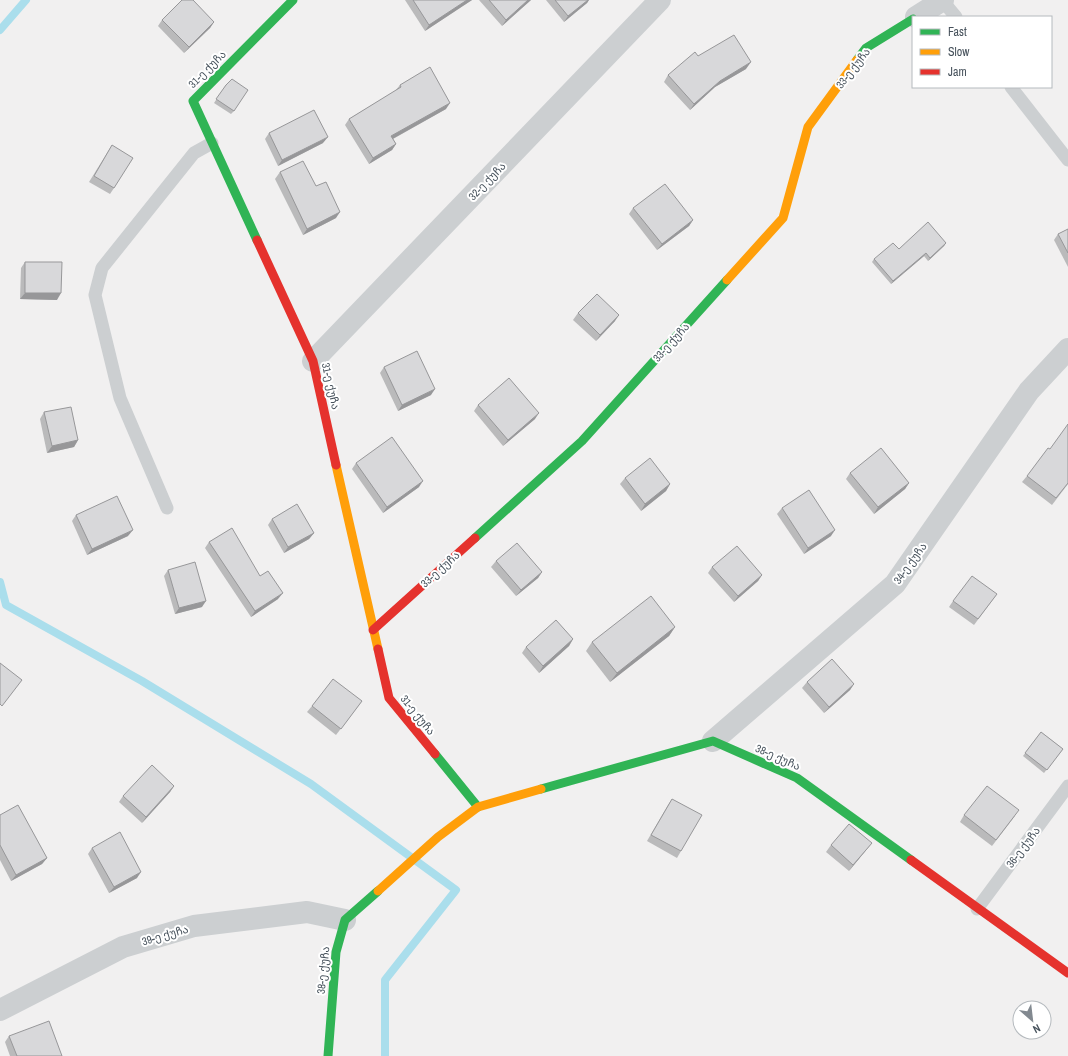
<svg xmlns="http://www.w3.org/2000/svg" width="1068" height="1056" viewBox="0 0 1068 1056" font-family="'Archivo Narrow','Noto Sans Georgian',sans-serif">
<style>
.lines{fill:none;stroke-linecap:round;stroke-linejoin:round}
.stream{stroke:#aadeec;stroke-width:8}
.lane{stroke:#cccfd1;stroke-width:13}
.street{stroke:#cccfd1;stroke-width:22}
.fast{stroke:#30b455;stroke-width:9}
.slow{stroke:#ff9f0a;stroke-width:9}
.jam{stroke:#e5322d;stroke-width:9}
.wall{fill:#bababb}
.shaded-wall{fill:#979799}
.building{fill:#d8d8da;stroke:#979799}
.labels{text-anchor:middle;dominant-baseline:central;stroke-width:4;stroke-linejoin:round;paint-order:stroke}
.street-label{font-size:11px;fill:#47525c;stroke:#fff}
</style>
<rect width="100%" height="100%" fill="#f1f0f0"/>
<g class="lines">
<g class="stream">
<path d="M0,30L26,0"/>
<path d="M0,582L6,605L142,681L311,784L456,890L385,980V1056"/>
</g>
<g class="lane">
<path d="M942,0L956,17"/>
<path d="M1011,87L1068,160"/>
<path d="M167,508L120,398L95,295L102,268L194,153L212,143"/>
<path d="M977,909L1068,786"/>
</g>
<g class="street">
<path d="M916,17L943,0"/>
<path d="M313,361L660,0"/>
<path d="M713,741L895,584L1029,391L1068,349"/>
<path d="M0,1010L123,947L194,926L307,912L345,920"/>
</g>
<g class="fast">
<path d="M857,60L866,48L913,19"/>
<path d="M257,240L193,101L293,0"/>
<path d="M475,538L582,441L727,280"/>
<path d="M435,754L478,807"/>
<path d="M541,789L713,741L797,778L911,860"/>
<path d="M328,1056L336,952L345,920L378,891"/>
</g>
<g class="slow">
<path d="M727,280L783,218L808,127L857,60"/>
<path d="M336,465L378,649"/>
<path d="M378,891L438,837L478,807L541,789"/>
</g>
<g class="jam">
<path d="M257,240L313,361L336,465"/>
<path d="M373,630L475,538"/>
<path d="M378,649L389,698L435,754"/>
<path d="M911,860L1068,973"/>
</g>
</g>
<g class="wall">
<path d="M405,0H472L425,31Z"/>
<path d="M479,0H531L502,26Z"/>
<path d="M546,0H589L587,3L564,22Z"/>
<path d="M162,20L214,22L210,28L184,53L158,26Z"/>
<path d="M698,56L746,69L715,87L690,110L664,82L668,75Z"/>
<path d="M226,85L234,111L231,114L214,103Z"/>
<path d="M400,85L446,109L393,139L396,144L392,150L369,164L345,125L349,119L395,91Z"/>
<path d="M269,133L323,143L278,166L265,139Z"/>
<path d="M112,145L114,188L110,194L89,182Z"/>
<path d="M280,172L316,186L336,218L303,235L275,179Z"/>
<path d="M633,208L693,220L689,226L657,250L629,214Z"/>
<path d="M1068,229V267L1054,240L1058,234Z"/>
<path d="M946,243L944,246L928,261L924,256L891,284L872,262L874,259L899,249Z"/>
<path d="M25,262L57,300L20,299L21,268Z"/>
<path d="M578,313L615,321L596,341L573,320Z"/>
<path d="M384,367L431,395L398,411L380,373Z"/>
<path d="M478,405L535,419L503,446L474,411Z"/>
<path d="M44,412L78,440L74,447L47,453L40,419Z"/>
<path d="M356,463L419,487L383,513L352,469Z"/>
<path d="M850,473L909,483L905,489L874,514L846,479Z"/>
<path d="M1027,476L1068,484L1052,505L1022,482Z"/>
<path d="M625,478L670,484L666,491L641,511L620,484Z"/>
<path d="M782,508L831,536L804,554L777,514Z"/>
<path d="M76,515L128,536L87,555L72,521Z"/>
<path d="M272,519L314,533L309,539L284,553L268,525Z"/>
<path d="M209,542L260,576L278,599L251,617L205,548Z"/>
<path d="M496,561L542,572L538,578L516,596L491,567Z"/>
<path d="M712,567L762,575L758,581L734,602L708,573Z"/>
<path d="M168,570L202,607L175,614L164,576Z"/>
<path d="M997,594L974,625L949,607L953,601Z"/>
<path d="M675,627L669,636L610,682L586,651L592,642Z"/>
<path d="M573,639L569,646L539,673L522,653L526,647Z"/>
<path d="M807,682L854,684L850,690L824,713L802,688Z"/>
<path d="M362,701L336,735L307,712L312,706Z"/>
<path d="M1041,732L1063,749L1044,773L1023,756Z"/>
<path d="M174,786L170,792L142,823L119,802L123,796Z"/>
<path d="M672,799L681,851L677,858L647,841L668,805Z"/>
<path d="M0,815L47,858L42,864L11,881L0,860Z"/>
<path d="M964,815L1015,816L992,846L960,822Z"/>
<path d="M872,843L867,849L849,871L826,852L831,845Z"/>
<path d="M92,848L137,878L109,893L88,854Z"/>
<path d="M9,1036L62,1056H10L5,1042Z"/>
</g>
<g class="shaded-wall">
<path d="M467,0H472L425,31L429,25Z"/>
<path d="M528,0H531L502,26L506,20Z"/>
<path d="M588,0H589L587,3L564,22L568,16Z"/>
<path d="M214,22L210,28L184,53L189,47Z"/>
<path d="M751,62L746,69L715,87L690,110L694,104L720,81Z"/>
<path d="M450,103L446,109L387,142L391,136Z"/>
<path d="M328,137L323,143L278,166L282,160Z"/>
<path d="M396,144L392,150L369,164L373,158Z"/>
<path d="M340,212L336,218L303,235L307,229Z"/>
<path d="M693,220L689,226L657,250L662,244Z"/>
<path d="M946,243L944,246L928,261L930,258Z"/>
<path d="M926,253L924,256L891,284L893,281Z"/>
<path d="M25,293H61L57,300L20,299Z"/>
<path d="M619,315L615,321L596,341L600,335Z"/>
<path d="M435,389L431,395L398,411L402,405Z"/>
<path d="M539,413L535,419L503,446L508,440Z"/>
<path d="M78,440L74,447L47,453L52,446Z"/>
<path d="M423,481L419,487L383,513L387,507Z"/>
<path d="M909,483L905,489L874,514L878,507Z"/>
<path d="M670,484L666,491L641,511L645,504Z"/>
<path d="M133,530L128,536L87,555L92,549Z"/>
<path d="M835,530L831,536L804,554L808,548Z"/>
<path d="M314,533L309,539L284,553L288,547Z"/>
<path d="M542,572L538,578L516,596L521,590Z"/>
<path d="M762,575L758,581L734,602L738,596Z"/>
<path d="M283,593L278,599L251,617L255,611Z"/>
<path d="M206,601L202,607L175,614L179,608Z"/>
<path d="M675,627L669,636L610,682L617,673Z"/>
<path d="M573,639L569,646L539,673L543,666Z"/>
<path d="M854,684L850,690L824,713L829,707Z"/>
<path d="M174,786L170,792L142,823L146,817Z"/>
<path d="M872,843L867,849L849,871L853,865Z"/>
<path d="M47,858L42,864L11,881L16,875Z"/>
<path d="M141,872L137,878L109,893L114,887Z"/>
</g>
<g class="building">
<path d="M182,0H193L214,22L189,47L162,20Z"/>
<path d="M413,0H467L429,25Z"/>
<path d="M489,0H528L506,20Z"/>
<path d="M555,0H588L568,16Z"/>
<path d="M734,35L751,62L720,81L694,104L668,75L695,52L698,56Z"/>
<path d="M430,67L450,103L391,136L396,144L373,158L349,119L401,87L400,85Z"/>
<path d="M232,79L248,90L234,111L216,99L226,85Z"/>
<path d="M314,110L328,137L282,160L269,133Z"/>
<path d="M112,145L133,158L114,188L94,176Z"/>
<path d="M303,161L316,186L326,182L340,212L307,229L280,172Z"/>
<path d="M665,184L693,220L662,244L633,208Z"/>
<path d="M928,222L946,243L930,258L926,253L893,281L874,259L893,243L899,249Z"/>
<path d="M1068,229V253L1058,234Z"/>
<path d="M25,262H62L61,293H25Z"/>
<path d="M597,294L619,315L600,335L578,313Z"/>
<path d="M417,351L435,389L402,405L384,367Z"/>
<path d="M509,378L539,413L508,440L478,405Z"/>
<path d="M71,407L78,440L52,446L44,412Z"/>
<path d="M1068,424V483L1056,498L1027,476L1048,448L1050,449Z"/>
<path d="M392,437L423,481L387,507L356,463Z"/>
<path d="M881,448L909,483L878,507L850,473Z"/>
<path d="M650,458L670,484L645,504L625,478Z"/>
<path d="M809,490L835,530L808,548L782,508Z"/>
<path d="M117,496L133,530L92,549L76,515Z"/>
<path d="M297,504L314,533L288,547L272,519Z"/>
<path d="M232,528L260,576L268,571L283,593L255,611L209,542Z"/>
<path d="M517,543L542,572L521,590L496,561Z"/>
<path d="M737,546L762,575L738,596L712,567Z"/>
<path d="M195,562L206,601L179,608L168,570Z"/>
<path d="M972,576L997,594L978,619L953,601Z"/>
<path d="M651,596L675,627L617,673L592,642Z"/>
<path d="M556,620L573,639L543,666L526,647Z"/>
<path d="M832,659L854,684L829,707L807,682Z"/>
<path d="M0,663L22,680L2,706L0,704Z"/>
<path d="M333,679L362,701L341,729L312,706Z"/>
<path d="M1041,732L1063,749L1047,770L1025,753Z"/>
<path d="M152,765L174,786L146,817L123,796Z"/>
<path d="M987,786L1019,810L996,840L964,815Z"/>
<path d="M672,799L702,815L681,851L651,835Z"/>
<path d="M18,805L47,858L16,875L0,845V815Z"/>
<path d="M849,824L872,843L853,865L831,845Z"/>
<path d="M120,832L141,872L114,887L92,848Z"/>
<path d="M49,1021L62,1056H17L9,1036Z"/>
</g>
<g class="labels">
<g class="street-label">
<text transform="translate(853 68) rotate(-52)">33-ე ქუჩა</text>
<text transform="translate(207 69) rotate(-45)">31-ე ქუჩა</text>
<text transform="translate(487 181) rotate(-46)">32-ე ქუჩა</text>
<text transform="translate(671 342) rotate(-48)">33-ე ქუჩა</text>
<text transform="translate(331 386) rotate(77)">31-ე ქუჩა</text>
<text transform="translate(910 563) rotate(-54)">34-ე ქუჩა</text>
<text transform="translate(440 569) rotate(-42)">33-ე ქუჩა</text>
<text transform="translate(418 715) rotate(51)">31-ე ქუჩა</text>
<text transform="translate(778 757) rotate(24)">38-ე ქუჩა</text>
<text transform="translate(1023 847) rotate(-53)">36-ე ქუჩა</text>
<text transform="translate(165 935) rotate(-16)">39-ე ქუჩა</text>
<text transform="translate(323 970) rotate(-84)">38-ე ქუჩა</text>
</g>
</g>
<rect x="912" y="16" width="140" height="72" fill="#ffffff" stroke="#b5babe"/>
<rect x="920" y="29" width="20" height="6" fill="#30b455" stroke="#b5babe"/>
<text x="948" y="36" font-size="12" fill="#47525c">Fast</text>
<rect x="920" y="49" width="20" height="6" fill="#ff9f0a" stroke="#b5babe"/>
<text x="948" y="56" font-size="12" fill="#47525c">Slow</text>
<rect x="920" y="69" width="20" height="6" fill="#e5322d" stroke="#b5babe"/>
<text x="948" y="76" font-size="12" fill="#47525c">Jam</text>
<g transform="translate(1032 1020) rotate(152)"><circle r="19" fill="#ffffff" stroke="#b5babe"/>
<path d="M0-3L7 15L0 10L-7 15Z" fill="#828990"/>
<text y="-6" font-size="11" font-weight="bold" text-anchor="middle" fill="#47525c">N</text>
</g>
</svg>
